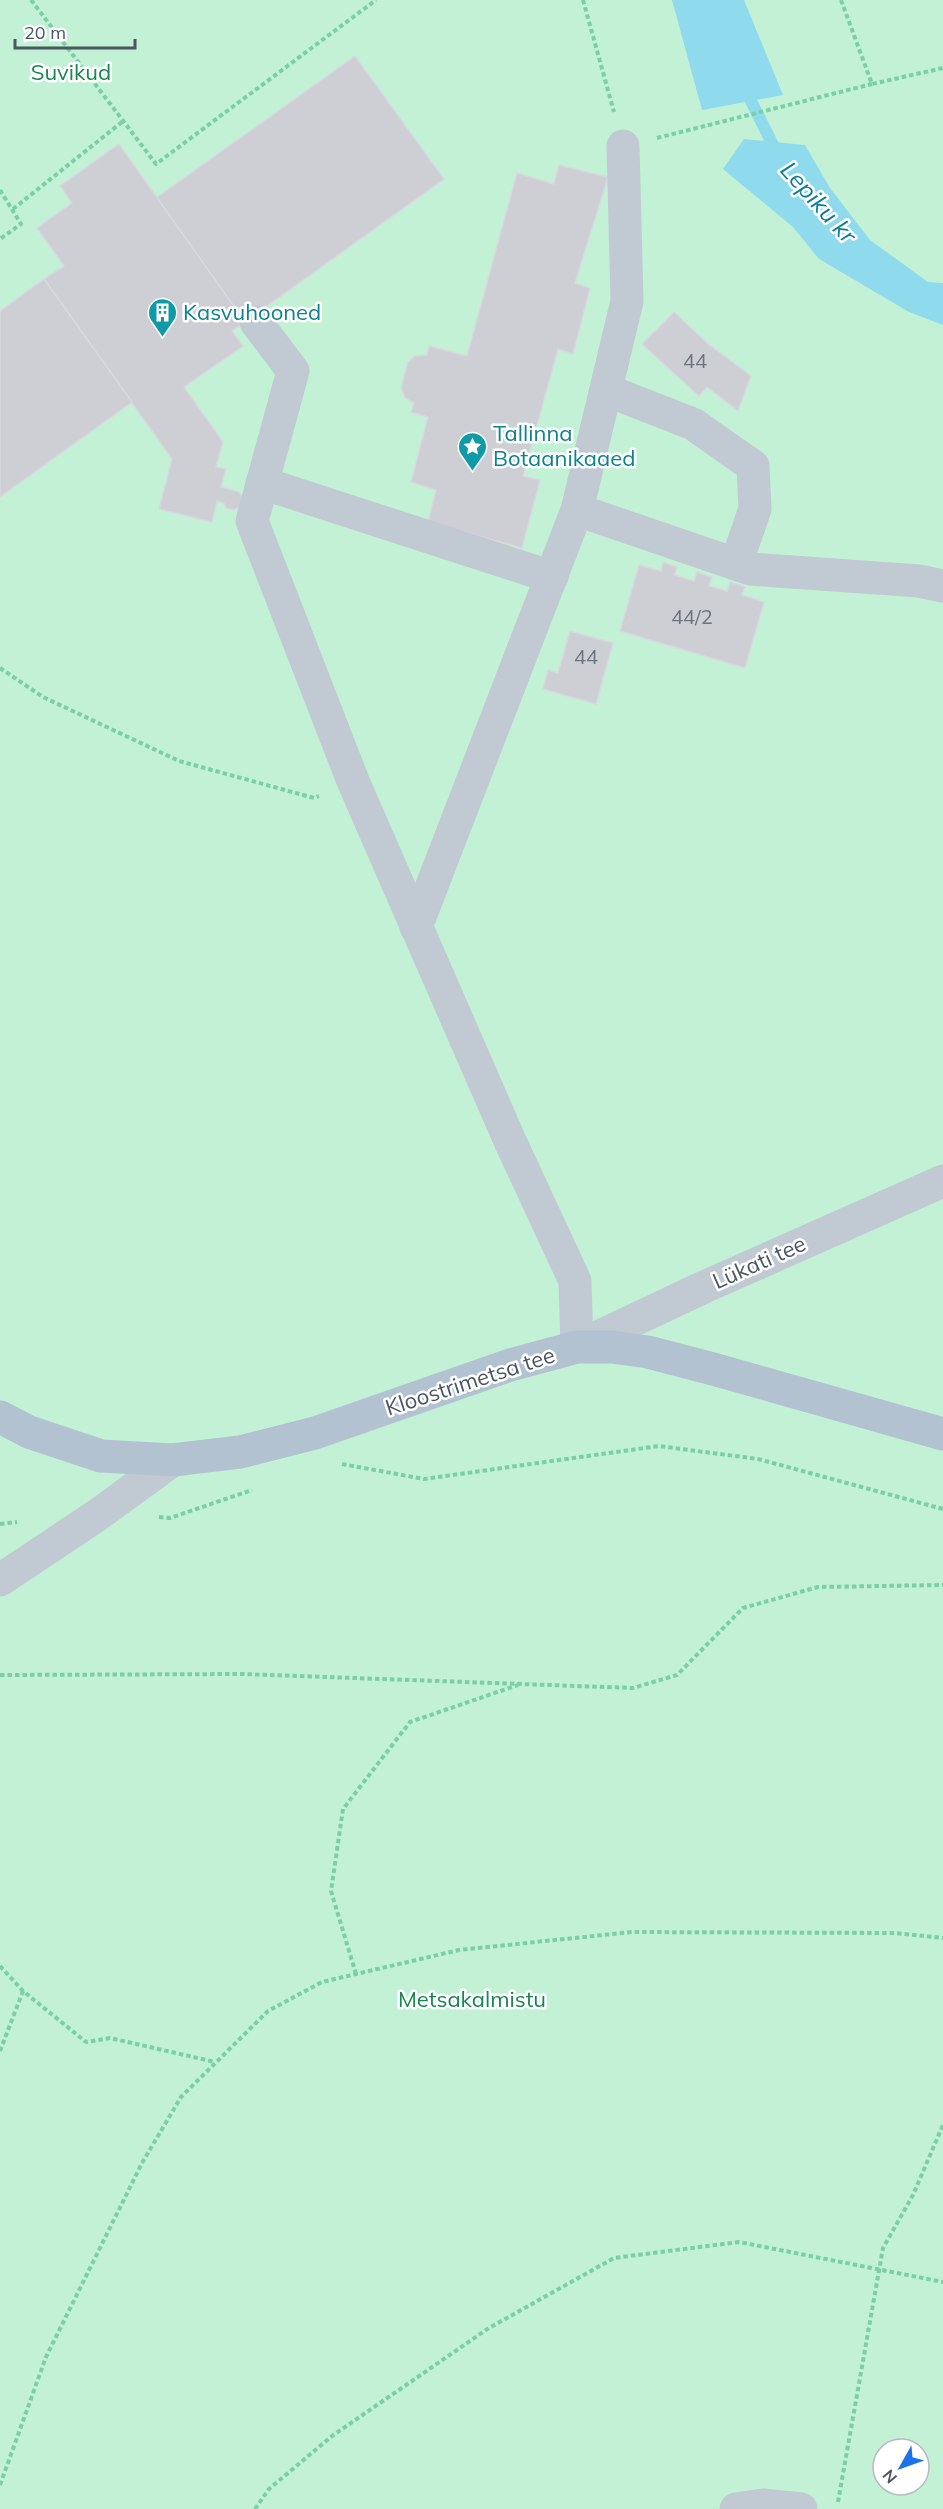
<svg xmlns="http://www.w3.org/2000/svg" width="943" height="2509" viewBox="0 0 943 2509" font-family="Mulish,sans-serif">
<style>
.green{fill:#c3f1d5;fill-rule:evenodd}
.water{fill:#90daee}
.lines{fill:none;stroke-linecap:round;stroke-linejoin:round}
.stream{stroke:#90daee;stroke-width:12}
.building{fill:#cdcfd5;stroke:#d7d9de;stroke-width:1.5}
.path{stroke:#7ad0a6;stroke-width:4;stroke-dasharray:4.5 3;stroke-linecap:butt}
.minor{stroke:#c1cad2;stroke-width:33}
.major{stroke:#b3c2d1;stroke-width:33}
.labels{text-anchor:middle;dominant-baseline:central;stroke-width:5;stroke-linejoin:round;paint-order:stroke}
.number-label{font-size:20px;fill:#6b747e}
.park-label{font-size:22px;fill:#17864f;stroke:#fff}
.culture-label{font-size:22px;fill:#0d838f;stroke:#fff;text-anchor:start}
.street-label{font-size:22px;fill:#4a5661;stroke:#fff}
.water-label{font-size:24px;font-style:italic;fill:#0c7c9b;stroke:#fff}
</style>
<rect width="100%" height="100%" fill="#f5f3f3"/>
<path class="green" d="M0,0H943V2509H0ZM883,2449H919V2485H883Z"/>
<g class="water">
<path d="M672,0H744L783,95L702,110Z"/>
<path d="M744,139L805,145L830,188L870,240L928,282L943,283V325L909,312L819,259L793,227L723,169Z"/>
</g>
<g class="lines">
<path class="stream" d="M744,87L778,155"/>
</g>
<g class="building">
<path d="M355,56L444,179L245,322L156,198Z"/>
<path d="M119,144L245,322L232,331L243,346L184,387L223,442L216,467L226,469L221,487L239,492L243,498L241,507L233,510L226,508L224,503L217,501L212,522L159,509L172,459L44,279L64,266L37,228L72,203L60,186Z"/>
<path d="M559,165L608,177L575,283L590,288L573,354L558,349L523,476L540,480L522,548L428,522L436,490L411,482L428,417L411,412L414,403L405,398L401,388L408,362L415,356L427,355L429,346L467,356L517,173L554,184Z"/>
<path d="M44,279L132,402L0,497V311Z"/>
<path d="M674,312L707,343L751,376L738,411L707,387L699,396L642,344Z"/>
<path d="M663,562L677,567L675,575L694,581L697,572L712,577L709,586L727,591L730,582L745,587L742,595L764,602L745,668L620,631L639,565L661,571Z"/>
<path d="M570,631L613,643L596,704L543,689L548,670L558,673Z"/>
</g>
<g class="lines">
<g class="path">
<path d="M31,0L156,164L376,0"/>
<path d="M583,0L614,112"/>
<path d="M841,0L872,84L943,68"/>
<path d="M657,138L872,84"/>
<path d="M0,190L21,224L0,239"/>
<path d="M13,209L122,122"/>
<path d="M0,668L43,697L179,761L314,798L319,796"/>
<path d="M342,1464L424,1479L659,1446L758,1459L943,1509"/>
<path d="M159,1517L170,1518L252,1490"/>
<path d="M0,1524L17,1522"/>
<path d="M0,1675L242,1674L633,1688L677,1675L743,1608L818,1587L943,1585"/>
<path d="M0,1966L23,1991L86,2042L110,2038L215,2062"/>
<path d="M356,1974L331,1891L343,1809L410,1722L518,1685"/>
<path d="M0,2051L23,1991"/>
<path d="M0,2485L46,2357L142,2163L181,2097L268,2011L322,1982L459,1950L632,1932L895,1933L943,1938"/>
<path d="M838,2502L883,2248L913,2195L943,2125"/>
<path d="M255,2509L269,2489L332,2436L489,2328L614,2258L739,2242L943,2282"/>
</g>
<g class="minor">
<path d="M256,322L293,371L252,521L353,781L510,1141L575,1281L577,1347L702,1288L943,1181"/>
<path d="M606,390L693,424L753,466L755,509L736,564"/>
<path d="M262,483L552,577"/>
<path d="M577,510L750,569L919,581L943,586"/>
<path d="M416,927L577,510L627,301L623,146"/>
<path d="M0,1580L96,1516L173,1460"/>
<path d="M736,2509L763,2505L801,2509"/>
</g>
<path class="major" d="M0,1417L29,1432L101,1456L173,1460L240,1452L315,1433L510,1365L577,1347H612L648,1352L713,1369L943,1434"/>
</g>
<defs>
<symbol id="building-pin" viewBox="-11 -11 22 30"><path d="M0 17L-7.5 6A9.5 9.5 0 1 1 7.5 6Z" fill="#0f9aa8" stroke="#fff"/><path d="M-4-6H4V6H1V3H-1V6H-4ZM-2.5-4.3h1.7v1.8h-1.7ZM.8-4.3h1.7v1.8H.8ZM-2.5-1h1.7V.8h-1.7ZM.8-1h1.7V.8H.8Z" fill="#fff"/></symbol>
<symbol id="sight-pin" viewBox="-11 -11 22 30"><path d="M0 17L-7.5 6A9.5 9.5 0 1 1 7.5 6Z" fill="#0f9aa8" stroke="#fff"/><path d="M0-6L1.8-2.2L6-1.7L2.9 1.2L3.7 5.4L0 3.3L-3.7 5.4L-2.9 1.2L-6-1.7L-1.8-2.2Z" fill="#fff"/></symbol>
</defs>
<g fill-rule="evenodd">
<use href="#building-pin" x="146" y="296" width="33" height="45"/>
<use href="#sight-pin" x="456" y="430" width="33" height="45"/>
</g>
<g class="labels">
<g class="number-label">
<text x="695" y="360">44</text>
<text x="692" y="616">44/2</text>
<text x="586" y="656">44</text>
</g>
<g class="park-label">
<text x="71" y="72">Suvikud</text>
<text x="472" y="1999">Metsakalmistu</text>
</g>
<g class="culture-label">
<text x="183" y="312">Kasvuhooned</text>
<text x="493" y="433">Tallinna<tspan x="493" dy="25">Botaanikaaed</tspan></text>
</g>
<g class="street-label">
<text transform="translate(759 1262) rotate(-24)">Lükati tee</text>
<text transform="translate(470 1381) rotate(-18)">Kloostrimetsa tee</text>
</g>
<g class="water-label">
<text transform="translate(819 202) rotate(48)">Lepiku kr</text>
</g>
</g>
<g transform="translate(901 2467) rotate(230)"><circle r="28" fill="#ffffff" stroke="#b7bbc0" stroke-width="1.5"/>
<path d="M0-4.5L10 22L0 15L-10 22Z" fill="#1a73e8"/>
<text y="-9" font-size="16" font-weight="bold" text-anchor="middle" fill="#4a5661">N</text>
</g>
<path d="M15 39v9h120v-9" fill="none" stroke="#4a5661" stroke-width="3"/>
<text x="24" y="39" font-size="18" fill="#4a5661" stroke="#ffffff" stroke-width="4.5" paint-order="stroke">20 m</text>
</svg>
